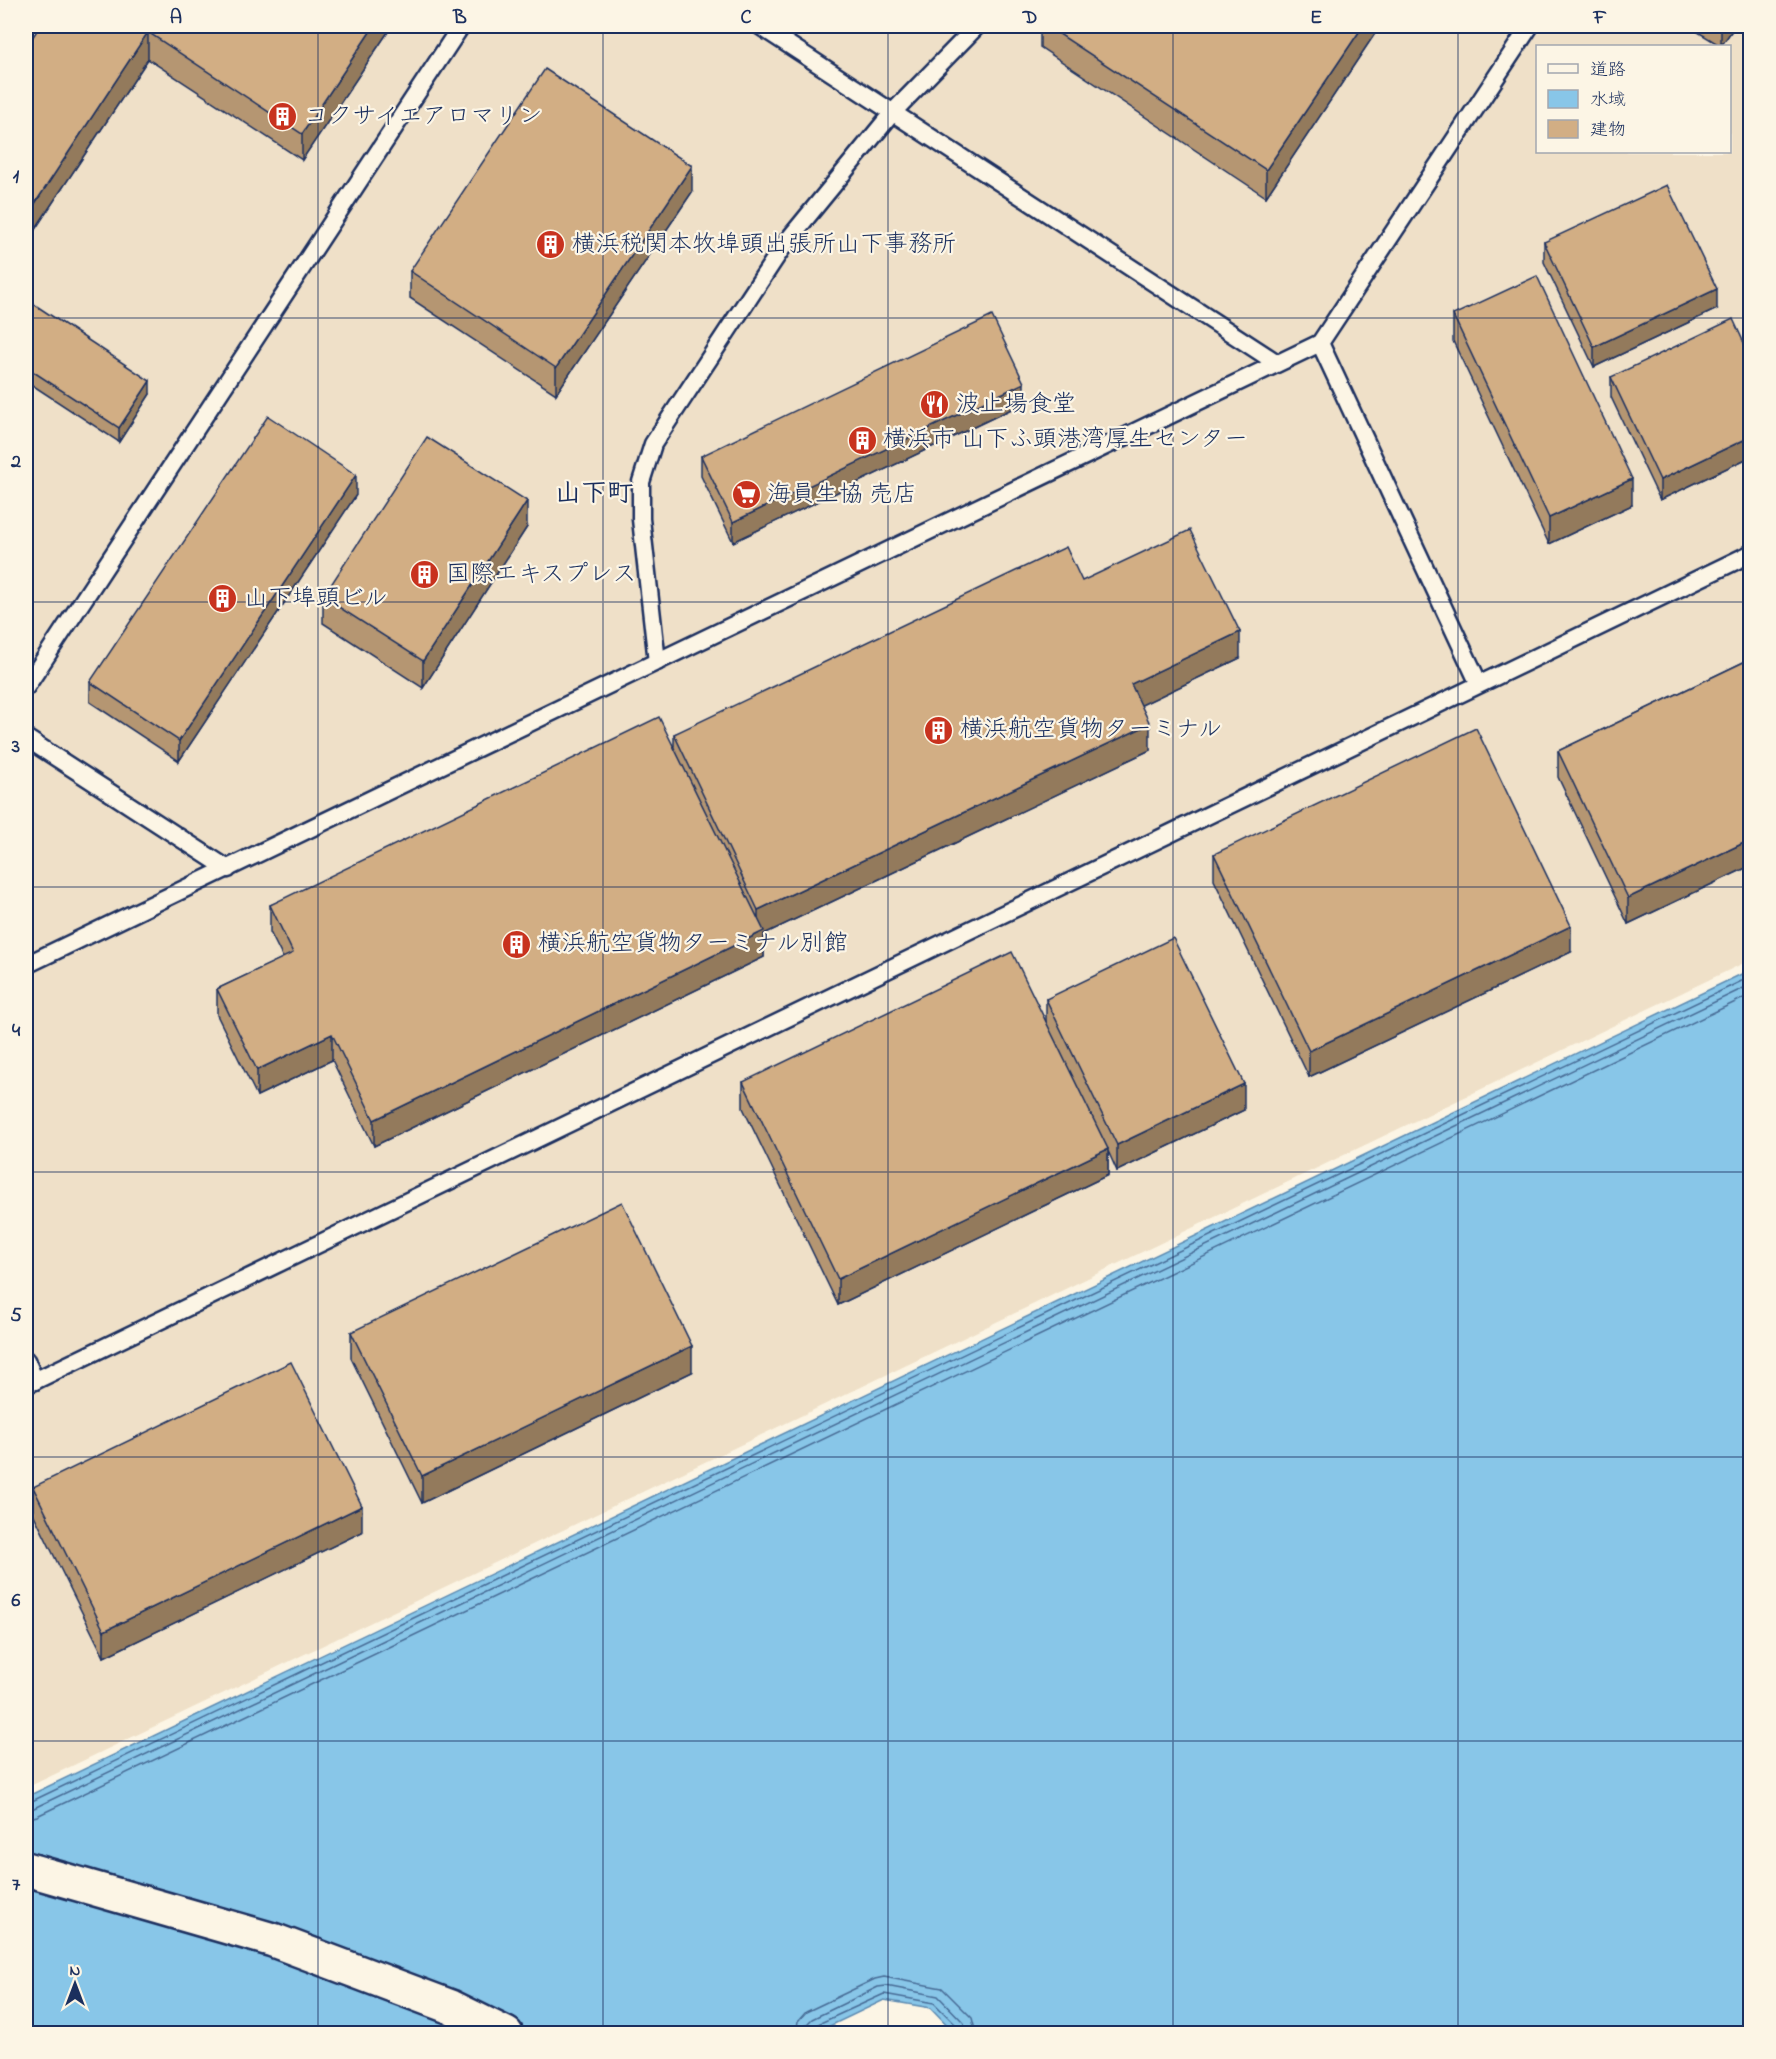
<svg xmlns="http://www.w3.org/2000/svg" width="1776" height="2059" viewBox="0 0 1776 2059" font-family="'Indie Flower','Klee One',sans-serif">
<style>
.built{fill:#efe0c8;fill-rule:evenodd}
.water{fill:#88c6e8;stroke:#5c8ab1;stroke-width:1.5}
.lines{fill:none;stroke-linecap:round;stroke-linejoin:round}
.shore{stroke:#476b95;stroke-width:1.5}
.service-casing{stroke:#1b2f5e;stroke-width:21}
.tertiary-casing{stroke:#1b2f5e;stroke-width:38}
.service{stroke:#fcf5e5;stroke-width:16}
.tertiary{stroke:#fcf5e5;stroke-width:33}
.wall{fill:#b59672;stroke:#1b2f5e;stroke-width:1.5}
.shaded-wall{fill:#937a5c;stroke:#1b2f5e;stroke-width:1.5}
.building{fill:#d2ae84;stroke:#1b2f5e;stroke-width:1.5}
.grid{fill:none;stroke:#1b2f5e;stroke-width:1.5;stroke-opacity:0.55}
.labels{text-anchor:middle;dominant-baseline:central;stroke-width:4.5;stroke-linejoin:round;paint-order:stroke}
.poi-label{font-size:24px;fill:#1b2f5e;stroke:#fcf5e5;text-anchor:start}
.neighbourhood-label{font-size:26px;font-weight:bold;fill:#1b2f5e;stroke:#fcf5e5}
.neatline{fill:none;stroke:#1b2f5e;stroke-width:2}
.grid-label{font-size:20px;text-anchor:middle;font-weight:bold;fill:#1b2f5e}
</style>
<rect width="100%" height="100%" fill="#fcf5e5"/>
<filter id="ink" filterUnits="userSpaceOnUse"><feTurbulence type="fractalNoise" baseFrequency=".0167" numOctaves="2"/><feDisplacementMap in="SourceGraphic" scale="12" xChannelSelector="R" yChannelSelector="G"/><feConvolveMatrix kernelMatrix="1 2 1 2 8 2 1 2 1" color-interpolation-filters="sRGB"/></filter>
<g filter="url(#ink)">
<path class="built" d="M26,26H1750V960L26,1788ZM1538,46H1730V152H1538Z"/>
<path class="water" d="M1750,970V2033L956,2034L931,2008L884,2000L813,2034H26V1797Z"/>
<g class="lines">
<g class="shore">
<path d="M26,1802H30L1750,977"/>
<path d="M26,1810L34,1808L1750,985"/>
<path d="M26,1819L37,1816L1750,995"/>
<path d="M796,2034L798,2021L806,2012L875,1979L884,1977L942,1988L972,2018L976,2034"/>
<path d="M805,2034L806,2025L812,2019L878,1987L886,1986L938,1996L964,2023L967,2034"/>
<path d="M812,2034L813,2029L816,2025L884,1994L934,2003L958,2027L959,2034"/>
</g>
<defs>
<g id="service">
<path d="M760,26L1277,363"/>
<path d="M1320,343L1479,684"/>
<path d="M657,662L641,519V482L653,444L784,245L893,112L977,26"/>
<path d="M26,687L461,26"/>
<path d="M26,738L228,869"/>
<path d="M26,965L1320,343L1530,26"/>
<path d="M26,1360L35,1381"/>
<path d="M26,1385L1750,554"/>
</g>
<path id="tertiary" d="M26,1869L273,1940L451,2007L506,2034"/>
</defs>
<use href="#service" class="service-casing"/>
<use href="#tertiary" class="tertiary-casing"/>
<use href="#service" class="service"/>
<use href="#tertiary" class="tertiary"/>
</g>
<g class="wall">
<path d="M40,26H392L302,160L148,59L26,243V47Z"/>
<path d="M1040,26H1380L1266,197L1040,47Z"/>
<path d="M1688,26H1735L1721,46Z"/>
<path d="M692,192L556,394L410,298V271Z"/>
<path d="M1544,242L1717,309L1594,367L1544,262Z"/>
<path d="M26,299L150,394L119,442L26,381Z"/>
<path d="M1453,315L1632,505L1549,544L1453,341Z"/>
<path d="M1750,356V457L1660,500L1611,397V377Z"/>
<path d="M1024,403L733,542L701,476V456Z"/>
<path d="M356,495L179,761L90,702V682Z"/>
<path d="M527,527L423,688L323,623V597Z"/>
<path d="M1082,581L1240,658L1141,705L1150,750L764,934V957L374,1146L332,1060L257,1096L217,1015V989L283,958L270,932V905L674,746V734Z"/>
<path d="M1750,659V866L1628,924L1558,777V751Z"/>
<path d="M1214,854L1571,952L1309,1077L1214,880Z"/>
<path d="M1046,999L1244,1110L1117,1171L1108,1151V1175L838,1305L743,1108V1082L1046,1023Z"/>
<path d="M351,1332L692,1372L422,1503L351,1358Z"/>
<path d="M33,1487L362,1532L104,1657L33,1513Z"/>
</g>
<g class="shaded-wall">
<path d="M374,26H392L302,160V134Z"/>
<path d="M1363,26H1380L1266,197V170Z"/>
<path d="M1721,26H1735L1721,46Z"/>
<path d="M148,32V59L26,243V217Z"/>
<path d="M692,166V192L556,394V368Z"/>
<path d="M1717,289V309L1594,367V347Z"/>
<path d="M150,381V394L119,442V428Z"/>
<path d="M1024,383V403L733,542V522Z"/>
<path d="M1750,437V457L1660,500V480Z"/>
<path d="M356,475V495L179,761V741Z"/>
<path d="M1632,479V505L1549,544V518Z"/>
<path d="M527,501V527L423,688V661Z"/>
<path d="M1240,632V658L1131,710V684Z"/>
<path d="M1150,724V750L764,934V957L374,1146V1120L758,934V910Z"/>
<path d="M1750,840V866L1628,924V898Z"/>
<path d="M1571,926V952L1309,1077V1051Z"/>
<path d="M332,1034V1060L257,1096V1070Z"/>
<path d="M1244,1084V1110L1117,1171V1145Z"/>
<path d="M1108,1149V1175L838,1305V1279Z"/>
<path d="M692,1346V1372L422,1503V1476Z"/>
<path d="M362,1506V1532L104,1657V1631Z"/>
</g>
<g class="building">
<path d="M40,26H374L302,134L148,32L26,217V47Z"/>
<path d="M1047,26H1363L1266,170Z"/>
<path d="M545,69L692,166L556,368L410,271Z"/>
<path d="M1667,185L1717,289L1594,347L1544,242Z"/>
<path d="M1537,276L1632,479L1549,518L1453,315Z"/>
<path d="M26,299L150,381L119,428L26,367Z"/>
<path d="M992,316L1024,383L733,522L701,456Z"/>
<path d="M1733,319L1750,356V437L1660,480L1611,377Z"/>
<path d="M268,416L356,475L179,741L90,682Z"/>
<path d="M427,437L527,501L423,661L323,597Z"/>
<path d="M1190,530L1240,632L1131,684L1150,724L758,910L674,734L1066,547L1082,581Z"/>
<path d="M1750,659V840L1628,898L1558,751Z"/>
<path d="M659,717L764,931L374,1120L332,1034L257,1070L217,989L293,953L270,905Z"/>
<path d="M1476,728L1571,926L1309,1051L1214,854Z"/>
<path d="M1173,938L1244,1084L1117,1145L1046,999Z"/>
<path d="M1012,952L1108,1149L838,1279L743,1082Z"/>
<path d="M622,1202L692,1346L422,1476L351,1332Z"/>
<path d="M291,1362L362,1506L104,1631L33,1487Z"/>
</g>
</g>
<path class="grid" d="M318,26V2034M603,26V2034M888,26V2034M1173,26V2034M1458,26V2034M26,318H1750M26,602H1750M26,887H1750M26,1172H1750M26,1457H1750M26,1741H1750"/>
<defs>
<symbol id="building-disc" viewBox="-11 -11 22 22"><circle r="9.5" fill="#c8321e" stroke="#fcf5e5"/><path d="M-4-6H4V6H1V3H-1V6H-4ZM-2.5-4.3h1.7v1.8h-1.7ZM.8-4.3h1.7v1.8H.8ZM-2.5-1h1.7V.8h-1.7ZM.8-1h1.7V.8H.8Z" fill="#fff"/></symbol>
<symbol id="restaurant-disc" viewBox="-11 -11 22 22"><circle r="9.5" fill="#c8321e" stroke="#fcf5e5"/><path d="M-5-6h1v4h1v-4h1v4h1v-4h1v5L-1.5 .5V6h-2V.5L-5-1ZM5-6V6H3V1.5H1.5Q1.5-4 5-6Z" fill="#fff"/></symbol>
<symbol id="supermarket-disc" viewBox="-11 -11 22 22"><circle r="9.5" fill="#c8321e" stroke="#fcf5e5"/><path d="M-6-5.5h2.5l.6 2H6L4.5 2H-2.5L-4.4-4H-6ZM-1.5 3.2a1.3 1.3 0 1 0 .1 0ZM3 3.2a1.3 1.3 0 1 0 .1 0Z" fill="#fff"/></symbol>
</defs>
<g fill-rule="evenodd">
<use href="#building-disc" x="266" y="100" width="33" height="33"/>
<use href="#building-disc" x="534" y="228" width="33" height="33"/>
<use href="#restaurant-disc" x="918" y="388" width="33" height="33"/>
<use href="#building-disc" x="846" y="424" width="33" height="33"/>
<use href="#supermarket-disc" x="730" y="478" width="33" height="33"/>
<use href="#building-disc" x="408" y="558" width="33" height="33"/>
<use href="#building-disc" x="206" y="582" width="33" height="33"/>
<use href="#building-disc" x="922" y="714" width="33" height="33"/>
<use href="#building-disc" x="500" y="928" width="33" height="33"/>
</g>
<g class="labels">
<g class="poi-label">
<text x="304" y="117">コクサイエアロマリン</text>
<text x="572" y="245">横浜税関本牧埠頭出張所山下事務所</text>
<text x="956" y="405">波止場食堂</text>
<text x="883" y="440">横浜市 山下ふ頭港湾厚生センター</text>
<text x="767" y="495">海員生協 売店</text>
<text x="446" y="575">国際エキスプレス</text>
<text x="244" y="599">山下埠頭ビル</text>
<text x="960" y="730">横浜航空貨物ターミナル</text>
<text x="538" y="944">横浜航空貨物ターミナル別館</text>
</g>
<g class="neighbourhood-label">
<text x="594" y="495">山下町</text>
</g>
</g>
<rect width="1776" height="2059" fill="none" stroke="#fcf5e5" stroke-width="66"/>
<rect x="1536" y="45" width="195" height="108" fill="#fcf5e5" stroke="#a2a6af" stroke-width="1.5"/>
<rect x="1548" y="64" width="30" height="9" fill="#fcf5e5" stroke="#a2a6af" stroke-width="1.5"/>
<text x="1590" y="75" font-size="18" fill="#1b2f5e">道路</text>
<rect x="1548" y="90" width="30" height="18" fill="#88c6e8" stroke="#a2a6af" stroke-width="1.5"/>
<text x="1590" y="105" font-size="18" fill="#1b2f5e">水域</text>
<rect x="1548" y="120" width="30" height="18" fill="#d2ae84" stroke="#a2a6af" stroke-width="1.5"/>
<text x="1590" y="135" font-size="18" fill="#1b2f5e">建物</text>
<g transform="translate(75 1984)" stroke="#fcf5e5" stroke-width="4.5" paint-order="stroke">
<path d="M0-4.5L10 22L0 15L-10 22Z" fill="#1b2f5e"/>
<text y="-9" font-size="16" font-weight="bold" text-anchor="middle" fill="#1b2f5e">N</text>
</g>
<rect x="33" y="33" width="1710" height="1993" class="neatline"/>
<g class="grid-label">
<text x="176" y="23">A</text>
<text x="460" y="23">B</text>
<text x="746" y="23">C</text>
<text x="1030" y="23">D</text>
<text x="1316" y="23">E</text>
<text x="1600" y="23">F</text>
<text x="16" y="182">1</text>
<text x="16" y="467">2</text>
<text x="16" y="752">3</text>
<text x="16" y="1036">4</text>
<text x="16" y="1321">5</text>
<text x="16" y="1606">6</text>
<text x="16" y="1890">7</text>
</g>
</svg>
